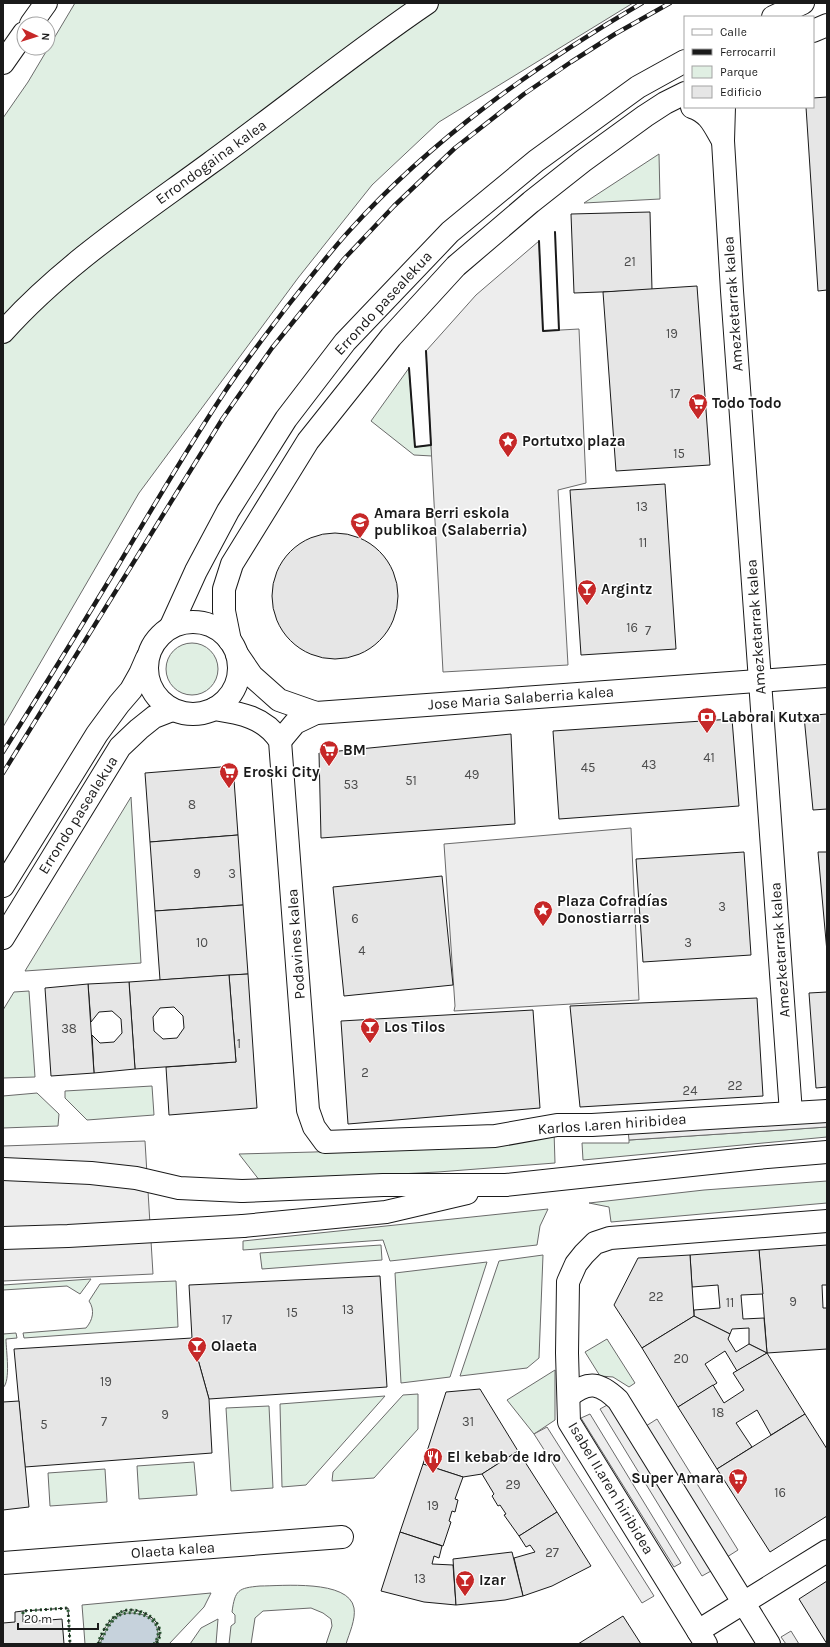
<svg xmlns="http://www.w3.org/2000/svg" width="830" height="1647" viewBox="0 0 830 1647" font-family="Karla,sans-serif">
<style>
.green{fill:#e0efe3;stroke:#6a6a6a}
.parking{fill:#ededed;stroke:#6a6a6a}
.water{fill:#c6d2dc;stroke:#6a6a6a}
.building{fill:#e6e6e6;stroke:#1a1a1a;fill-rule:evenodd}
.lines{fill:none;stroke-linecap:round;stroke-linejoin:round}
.minor-casing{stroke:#1a1a1a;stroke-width:24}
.major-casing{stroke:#1a1a1a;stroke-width:24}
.highway-casing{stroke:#1a1a1a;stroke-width:24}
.minor{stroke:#fff;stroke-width:22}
.major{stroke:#fff;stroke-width:22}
.highway{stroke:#fff;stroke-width:22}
.rail-casing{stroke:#1a1a1a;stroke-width:4.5}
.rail{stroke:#fff;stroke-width:3;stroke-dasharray:9;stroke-linecap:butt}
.hedge{stroke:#2b5a34;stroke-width:3;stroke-dasharray:2 3;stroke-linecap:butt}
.fence{stroke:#1a1a1a;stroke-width:1;stroke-dasharray:5 2;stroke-linecap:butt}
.wall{stroke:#1a1a1a;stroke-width:2}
.labels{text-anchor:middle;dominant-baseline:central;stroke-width:3;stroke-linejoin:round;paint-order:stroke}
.number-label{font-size:13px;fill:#4d4d4d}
.street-label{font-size:15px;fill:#1a1a1a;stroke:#fff}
.poi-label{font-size:15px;font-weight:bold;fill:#1a1a1a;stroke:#fff;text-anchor:start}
</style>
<rect width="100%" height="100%" fill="#fff"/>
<g class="green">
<path d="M75,3H633L439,122L372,185L298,278L139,493L3,727V118L28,82Z"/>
<path d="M659,154L660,199L584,203Z"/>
<path d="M409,368L415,447L431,445L432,456L414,455L371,421Z"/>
<circle cx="192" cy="669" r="26"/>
<path d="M131,797L141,963L25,971Z"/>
<path d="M29,991L35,1077L3,1078V1010L14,992Z"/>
<path d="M152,1086L154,1115L87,1120L65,1098V1091Z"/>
<path d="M37,1093L59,1114L58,1126L3,1128V1096Z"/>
<path d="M827,1127V1137L583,1160L582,1143H629V1140Z"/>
<path d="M554,1131L555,1163L438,1172L260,1181L239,1154L314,1152L437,1146Z"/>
<path d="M827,1181V1203L611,1222L609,1207L589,1203L704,1190Z"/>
<path d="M548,1209L540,1226L537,1245L390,1261L383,1240L243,1250V1241Z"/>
<path d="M381,1245L382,1260L262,1269L260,1253Z"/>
<path d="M543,1255L539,1358L527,1368L460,1376L499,1261Z"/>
<path d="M487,1262L450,1377L401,1383L395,1273Z"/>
<path d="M91,1279L80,1294L67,1286L3,1290V1285Z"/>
<path d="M176,1281L178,1327L24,1338L23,1333L86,1328C93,1320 95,1310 89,1301L100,1284Z"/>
<path d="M16,1333L17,1338L6,1339C6,1351 11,1380 3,1388V1334Z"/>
<path d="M607,1339L635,1383L629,1387L613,1377L600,1376L585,1352Z"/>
<path d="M555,1370V1420L534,1434L507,1400Z"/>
<path d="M418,1394V1429L374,1478L332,1481L333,1472L403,1395Z"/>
<path d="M385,1396L306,1485L282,1487L280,1404Z"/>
<path d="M269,1406L273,1488L231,1491L226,1408Z"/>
<path d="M194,1462L197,1495L139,1499L137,1466Z"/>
<path d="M105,1469L107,1502L50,1506L48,1473Z"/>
<path d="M260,1586C281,1586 349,1579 354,1608C356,1619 349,1634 346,1644H326L332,1626L331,1619L323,1613L311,1608L263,1611L255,1618L251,1644H229L231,1626L235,1623V1615L232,1612C235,1590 238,1588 260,1586Z"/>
<path d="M211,1593L204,1607L169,1644H85L82,1605Z"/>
<path d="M218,1619L216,1644H190L201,1628Z"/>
</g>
<g class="parking">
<path d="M539,241L543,331L579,329L586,483L558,490L568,665L443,672L426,351L476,295Z"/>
<path d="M631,828L639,1000L454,1011L455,1006L444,844Z"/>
<path d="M827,1116V1127L798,1129L629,1140L628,1130Z"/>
<path d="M145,1141L153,1274L3,1281V1146Z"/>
<path d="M609,1404L711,1571L702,1576L600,1409Z"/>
<path d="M590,1414L681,1563L674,1567L581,1418Z"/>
<path d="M657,1419L738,1550L727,1557L646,1426Z"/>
<path d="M547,1427L654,1596L642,1603L534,1434Z"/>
<path d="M791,1631L799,1644H786L781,1637Z"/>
</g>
<path class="water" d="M133,1613C137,1614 143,1614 146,1616C158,1622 161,1634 154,1644H100C104,1634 110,1620 120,1615C124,1613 129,1613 133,1613Z"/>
<g class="building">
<path d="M827,97V290L818,291L806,107H813V98Z"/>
<path d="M650,212L652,290L574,293L571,214Z"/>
<path d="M697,286L710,465L616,471L603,292Z"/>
<path d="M665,484L676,649L581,655L570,490Z"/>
<circle cx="335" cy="596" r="63"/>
<path d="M827,714V809L813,810L804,716Z"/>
<path d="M732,719L739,806L559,819L553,731Z"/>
<path d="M511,734L515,824L321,838L319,753Z"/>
<path d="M233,766L238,835L150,842L145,773Z"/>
<path d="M238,835L243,905L155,911L150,842Z"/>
<path d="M744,852L751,955L643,962L636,859Z"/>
<path d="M818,852H827V952Z"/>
<path d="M442,876L453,985L344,996L333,887Z"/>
<path d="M243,905L248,974L160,980L155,911Z"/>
<path d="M248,974L257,1108L169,1115L166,1067L236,1062L229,975Z"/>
<path d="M229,975L236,1062L135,1069L129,982ZM174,1007L183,1016L184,1028L177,1038L163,1039L154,1031L153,1017L160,1008Z"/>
<path d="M129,982L135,1069L94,1073L92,1035L100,1043L114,1042L122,1033L121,1019L112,1011L99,1012L91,1022L88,984Z"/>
<path d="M88,984L94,1073L51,1076L45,988Z"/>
<path d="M827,992V1087L816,1088L809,993Z"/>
<path d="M757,998L763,1096L580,1107L570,1006Z"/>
<path d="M533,1010L540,1108L348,1124L341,1021Z"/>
<path d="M827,1245V1285H822L823,1308H827V1349L767,1353L759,1250Z"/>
<path d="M759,1250L763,1294L741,1295L743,1319L764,1318L767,1353L749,1344V1328L732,1329L730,1334L694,1316V1310L720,1308L718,1285L692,1287L690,1255Z"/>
<path d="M690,1255L694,1316L642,1348L614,1305L638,1258Z"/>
<path d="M380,1276L387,1387L209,1399L192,1338L189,1285Z"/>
<path d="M694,1316L730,1334L728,1339L736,1352L749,1344L767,1353L737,1371L725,1351L705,1364L717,1383L678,1407L642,1348Z"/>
<path d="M192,1338L209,1399L212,1453L25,1467L14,1349Z"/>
<path d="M767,1353L805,1414L771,1435L757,1410L736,1423L752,1447L717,1469L678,1407L713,1385L724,1403L744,1390L733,1373Z"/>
<path d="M480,1389L518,1451L482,1474L463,1477L423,1464L446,1392Z"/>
<path d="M19,1401L29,1507L3,1510V1402Z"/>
<path d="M805,1414L827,1449V1516L770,1552L717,1469Z"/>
<path d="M518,1451L557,1512L519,1536L504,1515L506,1514L500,1505L498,1506L492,1496L494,1494L482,1474Z"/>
<path d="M423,1464L463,1477L455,1499L458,1500L455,1512L452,1511L449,1521L451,1522L443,1546L400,1532Z"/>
<path d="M557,1512L591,1566L552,1586L523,1596L514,1558L535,1552L530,1545L526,1547L519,1536Z"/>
<path d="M400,1532L442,1546L439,1558L434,1556L432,1564L453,1565L456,1605L424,1602L381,1591Z"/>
<path d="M512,1552L523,1596L505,1600L456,1605L453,1559Z"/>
<path d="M827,1581V1644L799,1599Z"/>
<path d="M23,1611V1622L62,1619L64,1644H3V1623L15,1622V1612Z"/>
<path d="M623,1616L641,1644H578Z"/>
</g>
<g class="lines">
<defs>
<g id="minor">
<path d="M31,24L46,3"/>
<path d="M3,63L24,33"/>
<path d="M692,107C710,113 714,126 723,141"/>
<path d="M724,107L723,141L732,291L791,1113"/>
<path d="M3,332C62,266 138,216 209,164C282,111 352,54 427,3"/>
<path d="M237,654L252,676L279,700L316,713L827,676"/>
<path d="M214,709C240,713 265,717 280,741L308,1110L314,1127L325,1142L495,1136L557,1125H592L827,1111"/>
<path d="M280,741L295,723L316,713"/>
<path d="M569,1396C589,1380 600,1383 618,1400L769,1644"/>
<path d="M3,1563L342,1537"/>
<path d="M698,1631L827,1551"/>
<path d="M706,1644L569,1422L567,1353L568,1282L576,1264L584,1254L595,1243L610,1238L827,1221"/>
</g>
<g id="major">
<path d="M773,17L803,3"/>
<path d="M813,31L827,25"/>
<circle cx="193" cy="668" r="46"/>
<path d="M171,626L196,571L228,511L286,419L345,342L450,232L536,161L638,87L685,61"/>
<path d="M230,641L224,611V589L232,564L308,441L391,337L456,266L531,202L583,161L645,116L665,103L685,93"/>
<path d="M3,886L97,734L119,704L131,690L140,674L147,658"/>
<path d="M3,938L120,747L139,729L154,717L172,710"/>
<path d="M242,1191L383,1185H506L757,1158L827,1152"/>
<path d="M243,1226L386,1212L467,1193"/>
</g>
<g id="highway">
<path d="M3,1169L91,1173L136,1178L179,1188L242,1191"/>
<path d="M3,1238L68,1236L243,1226"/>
</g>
</defs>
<use href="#minor" class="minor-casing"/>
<use href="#major" class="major-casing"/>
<use href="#highway" class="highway-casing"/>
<use href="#minor" class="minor"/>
<use href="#major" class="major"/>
<use href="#highway" class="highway"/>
<defs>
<g id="rail">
<path d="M3,752C42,690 81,627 119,564C153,507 187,449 224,393C243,364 265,336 286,308C307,282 327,255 350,230C433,138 535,66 642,3"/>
<path d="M3,773L223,418L272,348L344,259L394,206L455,148L524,94L571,62L615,34L670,3"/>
</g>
</defs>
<use href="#rail" class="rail-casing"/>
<use href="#rail" class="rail"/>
<g class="hedge">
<path d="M23,1614V1611L68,1608L70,1644"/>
<path d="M98,1644C101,1633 108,1620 119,1613C136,1602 172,1622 156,1644"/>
<path d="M100,1644C104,1634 111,1618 122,1614C140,1608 169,1623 154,1644"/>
</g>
<g class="fence">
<path d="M23,1611L68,1608L70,1644"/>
<path d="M98,1644C101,1633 108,1620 119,1613C136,1602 172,1622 156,1644"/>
</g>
<g class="wall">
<path d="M539,241L543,331L559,330L555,232"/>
<path d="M409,368L415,447L431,445L426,351"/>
</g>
</g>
<defs>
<symbol id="supermarket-pin" viewBox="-11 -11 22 30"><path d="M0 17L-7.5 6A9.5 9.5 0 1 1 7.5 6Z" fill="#c62828" stroke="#fff"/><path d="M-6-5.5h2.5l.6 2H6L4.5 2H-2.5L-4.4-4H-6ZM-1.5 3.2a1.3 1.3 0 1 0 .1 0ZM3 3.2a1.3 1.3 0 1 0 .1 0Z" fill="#fff"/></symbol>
<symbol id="sight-pin" viewBox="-11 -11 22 30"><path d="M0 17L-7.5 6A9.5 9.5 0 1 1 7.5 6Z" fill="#c62828" stroke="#fff"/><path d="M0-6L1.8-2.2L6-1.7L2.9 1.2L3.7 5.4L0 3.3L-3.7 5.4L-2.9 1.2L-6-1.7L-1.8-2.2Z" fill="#fff"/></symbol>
<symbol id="school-pin" viewBox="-11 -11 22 30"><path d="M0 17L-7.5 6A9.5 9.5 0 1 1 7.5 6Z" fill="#c62828" stroke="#fff"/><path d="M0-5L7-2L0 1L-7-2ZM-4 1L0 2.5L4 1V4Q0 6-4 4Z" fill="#fff"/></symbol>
<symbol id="bar-pin" viewBox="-11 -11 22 30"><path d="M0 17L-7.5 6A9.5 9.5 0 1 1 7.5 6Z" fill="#c62828" stroke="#fff"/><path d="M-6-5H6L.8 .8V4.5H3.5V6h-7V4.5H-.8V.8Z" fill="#fff"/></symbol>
<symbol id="bank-pin" viewBox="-11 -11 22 30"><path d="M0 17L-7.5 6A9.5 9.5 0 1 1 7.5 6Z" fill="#c62828" stroke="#fff"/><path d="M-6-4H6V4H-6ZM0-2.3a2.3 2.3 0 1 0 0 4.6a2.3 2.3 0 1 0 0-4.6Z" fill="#fff"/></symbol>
<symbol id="restaurant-pin" viewBox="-11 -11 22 30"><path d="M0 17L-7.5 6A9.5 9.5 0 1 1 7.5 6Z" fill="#c62828" stroke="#fff"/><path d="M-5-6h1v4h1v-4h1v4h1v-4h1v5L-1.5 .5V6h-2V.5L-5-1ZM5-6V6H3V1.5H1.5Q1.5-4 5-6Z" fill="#fff"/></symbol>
</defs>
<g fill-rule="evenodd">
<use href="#supermarket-pin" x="687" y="392" width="22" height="30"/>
<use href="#sight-pin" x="497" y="430" width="22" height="30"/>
<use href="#school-pin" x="349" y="511" width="22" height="30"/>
<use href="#bar-pin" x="576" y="578" width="22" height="30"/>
<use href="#bank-pin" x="696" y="706" width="22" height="30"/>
<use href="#supermarket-pin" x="318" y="739" width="22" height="30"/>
<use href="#supermarket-pin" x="218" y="761" width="22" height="30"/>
<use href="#sight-pin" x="532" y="899" width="22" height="30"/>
<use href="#bar-pin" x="359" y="1016" width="22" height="30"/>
<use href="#bar-pin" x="186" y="1335" width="22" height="30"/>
<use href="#restaurant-pin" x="422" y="1446" width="22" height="30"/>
<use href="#supermarket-pin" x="727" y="1467" width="22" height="30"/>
<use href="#bar-pin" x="454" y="1569" width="22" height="30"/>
</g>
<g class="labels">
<g class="number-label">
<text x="630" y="261">21</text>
<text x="672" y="333">19</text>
<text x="675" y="393">17</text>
<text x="679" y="453">15</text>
<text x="642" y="506">13</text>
<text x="643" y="542">11</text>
<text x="632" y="627">16</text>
<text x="648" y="630">7</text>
<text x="709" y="757">41</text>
<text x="649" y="764">43</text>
<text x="588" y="767">45</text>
<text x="472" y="774">49</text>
<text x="411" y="780">51</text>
<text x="351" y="784">53</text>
<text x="192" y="804">8</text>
<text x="197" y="873">9</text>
<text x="232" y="873">3</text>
<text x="722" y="906">3</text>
<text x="355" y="918">6</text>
<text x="202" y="942">10</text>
<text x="688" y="942">3</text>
<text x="362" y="950">4</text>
<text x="69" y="1028">38</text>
<text x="239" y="1043">1</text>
<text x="365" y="1072">2</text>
<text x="735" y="1085">22</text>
<text x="690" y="1090">24</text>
<text x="656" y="1296">22</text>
<text x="793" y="1301">9</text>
<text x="730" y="1302">11</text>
<text x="348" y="1309">13</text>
<text x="292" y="1312">15</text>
<text x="227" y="1319">17</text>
<text x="681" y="1358">20</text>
<text x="106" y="1381">19</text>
<text x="718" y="1412">18</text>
<text x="165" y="1414">9</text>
<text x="104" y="1421">7</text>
<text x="468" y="1421">31</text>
<text x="44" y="1424">5</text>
<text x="513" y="1484">29</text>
<text x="780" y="1492">16</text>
<text x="433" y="1505">19</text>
<text x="552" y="1552">27</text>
<text x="420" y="1578">13</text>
</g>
<g class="street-label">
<text transform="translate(211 162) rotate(-36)">Errondogaina kalea</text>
<text transform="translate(383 303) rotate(-47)">Errondo pasealekua</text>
<text transform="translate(733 304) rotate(-94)">Amezketarrak kalea</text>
<text transform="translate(756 627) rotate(-94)">Amezketarrak kalea</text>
<text transform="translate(521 698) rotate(-4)">Jose Maria Salaberria kalea</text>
<text transform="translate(78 815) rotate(-58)">Errondo pasealekua</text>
<text transform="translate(296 944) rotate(-94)">Podavines kalea</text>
<text transform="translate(780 950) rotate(-94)">Amezketarrak kalea</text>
<text transform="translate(612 1124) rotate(-4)">Karlos I.aren hiribidea</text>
<text transform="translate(611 1488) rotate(59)">Isabel II.aren hiribidea</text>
<text transform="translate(173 1550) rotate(-4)">Olaeta kalea</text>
</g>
<g class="poi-label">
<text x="712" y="403">Todo Todo</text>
<text x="522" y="441">Portutxo plaza</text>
<text x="374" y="513">Amara Berri eskola<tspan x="374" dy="17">publikoa (Salaberria)</tspan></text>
<text x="601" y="589">Argintz</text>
<text x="721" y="717">Laboral Kutxa</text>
<text x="343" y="750">BM</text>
<text x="243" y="772">Eroski City</text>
<text x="557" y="901">Plaza Cofradías<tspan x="557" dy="17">Donostiarras</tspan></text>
<text x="384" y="1027">Los Tilos</text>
<text x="211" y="1346">Olaeta</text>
<text x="447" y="1457">El kebab de Idro</text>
<text x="724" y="1478" text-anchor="end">Super Amara</text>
<text x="479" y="1580">Izar</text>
</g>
</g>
<rect width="830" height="1647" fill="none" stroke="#1a1a1a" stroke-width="8"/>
<rect x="684" y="16" width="130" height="92" fill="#ffffff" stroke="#a3a3a3"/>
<rect x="692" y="29" width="20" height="6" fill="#ffffff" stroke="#a3a3a3"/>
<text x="720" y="36" font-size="12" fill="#1a1a1a">Calle</text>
<rect x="692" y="49" width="20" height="6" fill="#1a1a1a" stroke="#a3a3a3"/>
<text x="720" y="56" font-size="12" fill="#1a1a1a">Ferrocarril</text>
<rect x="692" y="66" width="20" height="12" fill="#e0efe3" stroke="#a3a3a3"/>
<text x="720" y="76" font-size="12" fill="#1a1a1a">Parque</text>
<rect x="692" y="86" width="20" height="12" fill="#e6e6e6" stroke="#a3a3a3"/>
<text x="720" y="96" font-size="12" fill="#1a1a1a">Edificio</text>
<g transform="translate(36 36) rotate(94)"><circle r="19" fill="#ffffff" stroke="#a3a3a3"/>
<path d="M0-3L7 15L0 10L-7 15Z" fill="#c62828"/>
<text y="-6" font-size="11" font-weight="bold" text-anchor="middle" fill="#1a1a1a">N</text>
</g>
<path d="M18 1623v6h80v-6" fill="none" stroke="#1a1a1a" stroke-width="2"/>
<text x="24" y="1623" font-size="12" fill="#1a1a1a" stroke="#ffffff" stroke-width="3" paint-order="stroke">20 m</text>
</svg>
